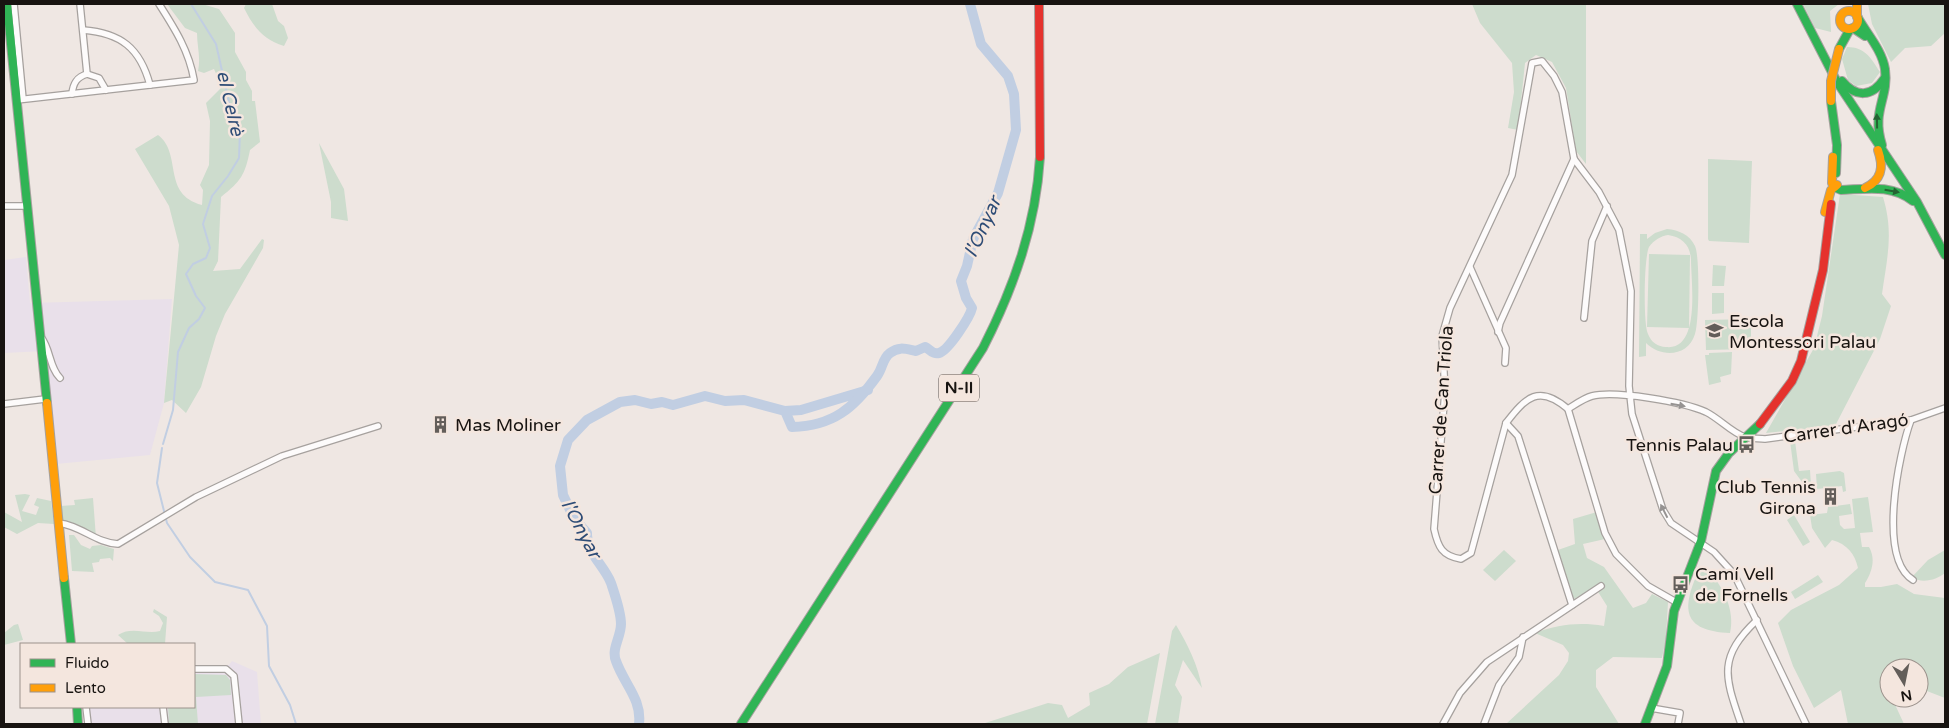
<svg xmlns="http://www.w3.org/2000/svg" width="1949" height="728" viewBox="0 0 1949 728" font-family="'Varela Round',sans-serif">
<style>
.industrial{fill:#e9e0ea}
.green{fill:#cddccd;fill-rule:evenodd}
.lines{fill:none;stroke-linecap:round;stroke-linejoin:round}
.stream{stroke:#c1cee2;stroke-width:2}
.river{stroke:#c1cee2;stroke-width:10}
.street-casing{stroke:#a6a19e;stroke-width:8}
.fast-casing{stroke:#a6a19e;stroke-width:10}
.slow-casing{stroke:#a6a19e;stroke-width:10}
.jam-casing{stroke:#a6a19e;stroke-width:10}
.street{stroke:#fdfbfb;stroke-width:5.5}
.fast{stroke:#30b455;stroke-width:8}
.slow{stroke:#ff9f0a;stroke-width:8}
.jam{stroke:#e5322d;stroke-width:8}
.slow-bridge-casing{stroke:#a6a19e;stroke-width:10;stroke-linecap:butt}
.slow-bridge{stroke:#ff9f0a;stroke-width:8}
.oneway{fill:#246433}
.oneway2{fill:#969392}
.labels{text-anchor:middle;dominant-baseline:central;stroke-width:5;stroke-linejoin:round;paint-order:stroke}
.shield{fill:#f4e6de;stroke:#5a534e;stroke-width:1}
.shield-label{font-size:16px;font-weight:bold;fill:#181411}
.poi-label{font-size:18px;fill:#181411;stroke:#f4e6de;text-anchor:start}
.street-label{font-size:18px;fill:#181411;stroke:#f4e6de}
.water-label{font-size:19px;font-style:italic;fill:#2e4c76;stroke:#f4e6de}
</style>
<rect width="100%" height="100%" fill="#efe7e3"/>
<g class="industrial">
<path d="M26,257L30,303L172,299L164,403L150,455L56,464L45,351L4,353V260Z"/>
<path d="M232,661L257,672L261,724H89L88,707H194V665H229Z"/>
</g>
<g class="green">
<path d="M167,4H202L219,9L235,33V52L246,72V80L252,91V101H255L260,142L250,150C245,175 241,181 221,197L218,261L213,271L240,269L262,239L264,240L263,248L225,314L216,336L201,387L186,413L172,400L164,403L179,245L169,206L135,149L158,135C183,154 161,194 202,205L203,190L200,185L209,165L210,121L206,103L222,87L214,69L204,73L198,71C201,58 197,46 197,33L185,28Z"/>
<path d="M246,4H272L278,21L284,26L288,38L284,46C263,39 254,28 244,8Z"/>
<path d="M1472,4H1586V164L1576,151L1566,88L1552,62L1536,55L1525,63L1518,130L1508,128L1514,92L1512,63L1480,23Z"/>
<path d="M1803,4H1839L1830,11L1831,32L1815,28Z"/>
<path d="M1868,4H1945V33L1931,46L1905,48L1891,62L1872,24Z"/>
<path d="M1847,47C1865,47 1871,58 1880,72L1872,83L1856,86L1848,80L1842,59Z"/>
<path d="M319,143L344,189L348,221L331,218V202Z"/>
<path d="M1708,159L1752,161L1749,243L1709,241L1708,239Z"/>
<path d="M1840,194L1883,197C1894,233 1887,258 1882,294L1891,306L1880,339L1835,426L1766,433L1814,348L1822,316Z"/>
<path d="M1667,229C1679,230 1690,235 1695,246C1700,256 1699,323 1695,334C1688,357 1661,358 1646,343V356L1639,357L1640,234H1647V239L1655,233ZM1668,235C1682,237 1690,245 1691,259C1691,282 1701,351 1666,347C1658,347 1651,342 1648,334C1643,324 1644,257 1649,247C1654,240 1661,236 1668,235Z"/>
<path d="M1649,254L1690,255L1689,328L1647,327Z"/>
<path d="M1713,265L1726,266L1724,286H1712Z"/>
<path d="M1712,293H1724V313L1712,314Z"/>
<path d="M1751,319V349L1706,350L1705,320Z"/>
<path d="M1732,352L1731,374L1720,377L1721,382L1709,385L1705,355H1709V353Z"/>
<path d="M1790,441H1795L1799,471L1810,470L1811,485L1808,486V482H1802L1794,471Z"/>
<path d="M1840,471L1844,473L1846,491L1843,492L1842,486L1817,489L1816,474Z"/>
<path d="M25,494L30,495L22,511L36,515L39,507L34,505L37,498L51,501L54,524L38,523L17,534L4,527V512L22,522L15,495Z"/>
<path d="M1868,497L1873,532L1860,533L1862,547H1869C1876,559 1872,572 1865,583V587H1881L1897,584L1914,594L1945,598V698L1919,688V668H1889V673L1884,679L1889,698H1892L1904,724H1848L1841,690L1814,708L1793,666L1778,623L1791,610L1839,585L1858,568C1855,554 1847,544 1832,540L1825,548L1812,528L1810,515L1827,513L1828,507L1850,504L1852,514L1839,516L1840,525L1844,529L1855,528L1852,499Z"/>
<path d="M93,498L96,538L62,523L60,506L75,505L74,500Z"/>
<path d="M1597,512L1605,539L1583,544L1587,558L1604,567L1633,608L1646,603L1652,594L1668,602L1666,638L1662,658L1613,657L1596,670V687L1619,724H1506L1559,675L1568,661L1569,653L1563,645L1535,633C1559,624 1580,622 1604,626L1607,606L1595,587L1574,599L1558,550L1575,544L1573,519Z"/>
<path d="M1794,515L1810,542L1803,546L1787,520Z"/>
<path d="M69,535H74L81,545L90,549L92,546L101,545L114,549L113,561L110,558L100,559L99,562L92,563L94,572L72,571Z"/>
<path d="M1504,550L1516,561L1495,581L1483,570Z"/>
<path d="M1945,550V573C1937,580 1921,584 1912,577L1928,560Z"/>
<path d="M1699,570L1708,571C1724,587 1735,611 1730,633C1682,631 1681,609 1699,570Z"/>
<path d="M1818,575L1823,582L1795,599L1791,592Z"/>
<path d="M154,609L167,617L165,644H128L118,635C132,626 147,635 160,631L163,623L159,616L153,612Z"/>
<path d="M18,624L23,640L4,645V633L14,625Z"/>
<path d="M1176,625C1188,645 1198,665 1202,688L1183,660L1175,685L1182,697L1178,724H1155L1172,631Z"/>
<path d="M1160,653L1147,724H982L1048,703L1062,705L1068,718L1090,705L1089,693L1109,684L1128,667Z"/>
<path d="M194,674L226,675L230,680L231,695L196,697L198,724H169L168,707H194Z"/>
</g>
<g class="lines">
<g class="stream">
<path d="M163,444L173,410L178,352L189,328L199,319L205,308L196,296L186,274L193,264L206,258L210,248L203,224L212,196L228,176L239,158L240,131L229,102L216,44L191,4"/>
<path d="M162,448L157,483L167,523L190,557L215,582L248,590L267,626L269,666L290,705L296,724"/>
</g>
<g class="river">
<path d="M785,411L801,410L868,390"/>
<path d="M639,724C642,699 624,684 616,661C611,649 621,637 621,624C621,612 615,595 611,583C604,565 586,553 587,533L574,518L563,495L560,466L568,440L587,420L620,402L635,400L651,404L662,402L673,405L705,396L725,401L744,400L785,411L792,427C833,426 854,408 877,376C883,368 882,359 890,353C899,346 906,349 916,351L925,347C930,349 933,355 939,353C948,351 970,317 972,308L966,298L961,281L967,266L973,239L998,193L1016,130L1014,94L1008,76L981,44L970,4"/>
</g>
<defs>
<g id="street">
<path d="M14,4L23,99"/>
<path d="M80,4L87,74"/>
<path d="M83,30C121,33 140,48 150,85"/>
<path d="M72,94C73,83 77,77 87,74L99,78L106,90"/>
<path d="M17,100L194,80C189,51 175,29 159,4"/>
<path d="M4,206H27"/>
<path d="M1470,267L1506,348L1505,363"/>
<path d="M1584,318L1592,241L1607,206"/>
<path d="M1498,332L1500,323L1574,159"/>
<path d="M41,337C51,350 49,367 60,378"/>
<path d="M4,404L45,399"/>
<path d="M1568,409L1605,533L1616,554L1648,586L1676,602"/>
<path d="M1911,420C1899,453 1877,558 1913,580"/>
<path d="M1506,423L1518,436L1572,605"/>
<path d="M58,523C80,525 96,543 118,544L196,497L282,456L378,426"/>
<path d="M194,669H226L234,676L239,724"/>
<path d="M86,707L88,724"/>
<path d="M163,707L165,724"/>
<path d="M1651,708L1680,713L1678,724"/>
<path d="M1443,724L1460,693L1487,662L1601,586"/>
<path d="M1484,724L1499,685L1519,657L1523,637"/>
<path d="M1741,724C1725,677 1717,658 1757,620"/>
<path d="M1806,724L1734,574L1714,552L1671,523L1663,510L1632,414L1629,386L1631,291L1619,230L1599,192L1574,159L1562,92L1554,76L1542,61L1532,63L1512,175L1450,308L1442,336L1445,391L1434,529C1438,547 1442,556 1461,559L1471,553L1506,423C1526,397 1539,384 1568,409C1576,404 1584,398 1592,396C1615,390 1684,402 1706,412C1720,419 1732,433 1745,437C1751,439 1759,438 1765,439L1911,420L1945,408"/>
</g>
<g id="fast">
<path d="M7,4L47,403"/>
<path d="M1797,4L1837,82L1917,202L1945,255"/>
<path d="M1858,18C1867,34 1882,50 1885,69C1889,99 1871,110 1882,145"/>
<path d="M1853,28L1865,36"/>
<path d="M1839,49L1850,29"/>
<path d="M1842,81C1856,98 1872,97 1884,79"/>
<path d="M1831,101L1837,145L1836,173"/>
<path d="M1834,187L1841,190C1867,189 1891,184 1913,201"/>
<path d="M64,578L71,644"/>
<path d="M77,707L78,724"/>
<path d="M741,724L983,348C1014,287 1036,225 1040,157"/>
<path d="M1645,724L1667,666L1674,611L1701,541L1716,471L1729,453L1760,424"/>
</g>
<g id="slow">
<path d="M1857,4V17"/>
<circle cx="1849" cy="20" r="9"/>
<path d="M1833,157L1832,183L1834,187"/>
<path d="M1865,188C1882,180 1884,167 1878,150"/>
<path d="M1825,212L1831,190L1837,185"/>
<path d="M47,403L64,578"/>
</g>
<g id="jam">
<path d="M1039,4L1040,157"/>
<path d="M1760,424L1792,381L1801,361L1823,270L1831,204"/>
</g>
</defs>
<use href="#street" class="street-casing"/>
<use href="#fast" class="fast-casing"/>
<use href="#slow" class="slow-casing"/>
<use href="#jam" class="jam-casing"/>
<use href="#street" class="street"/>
<use href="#fast" class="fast"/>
<use href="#slow" class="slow"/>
<use href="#jam" class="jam"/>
<defs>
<path id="slow-bridge" d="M1831,101V81L1839,49"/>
</defs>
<use href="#slow-bridge" class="slow-bridge-casing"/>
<use href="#slow-bridge" class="slow-bridge"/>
</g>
<defs><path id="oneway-solid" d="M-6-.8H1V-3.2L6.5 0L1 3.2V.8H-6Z" transform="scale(1.25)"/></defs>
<g class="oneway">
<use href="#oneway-solid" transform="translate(1877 121) rotate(-91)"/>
<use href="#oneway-solid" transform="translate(1892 191) rotate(10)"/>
</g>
<g class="oneway2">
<use href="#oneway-solid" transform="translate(1678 405) rotate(10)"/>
<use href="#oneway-solid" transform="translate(1664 511) rotate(-117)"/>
</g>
<defs>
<symbol id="school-bare" viewBox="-9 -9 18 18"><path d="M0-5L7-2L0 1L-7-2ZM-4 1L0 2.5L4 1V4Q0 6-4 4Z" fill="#635e5a" stroke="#f4e6de" stroke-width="2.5" paint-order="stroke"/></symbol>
<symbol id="building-bare" viewBox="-9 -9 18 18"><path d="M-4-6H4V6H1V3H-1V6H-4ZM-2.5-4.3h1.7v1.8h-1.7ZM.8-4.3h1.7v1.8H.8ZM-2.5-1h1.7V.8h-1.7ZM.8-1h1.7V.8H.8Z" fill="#635e5a" stroke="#f4e6de" stroke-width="2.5" paint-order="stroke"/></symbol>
<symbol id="bus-bare" viewBox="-9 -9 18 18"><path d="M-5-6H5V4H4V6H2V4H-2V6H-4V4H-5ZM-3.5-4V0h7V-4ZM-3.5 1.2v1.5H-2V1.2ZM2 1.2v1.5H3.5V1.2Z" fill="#635e5a" stroke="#f4e6de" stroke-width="2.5" paint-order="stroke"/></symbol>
</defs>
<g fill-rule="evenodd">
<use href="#school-bare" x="1702" y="318" width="25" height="25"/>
<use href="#building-bare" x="428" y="412" width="25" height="25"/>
<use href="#bus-bare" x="1734" y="432" width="25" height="25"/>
<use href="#building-bare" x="1818" y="484" width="25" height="25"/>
<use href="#bus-bare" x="1668" y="572" width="25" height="25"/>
</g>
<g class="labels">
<rect class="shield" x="939" y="374.5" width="40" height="27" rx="4"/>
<g class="shield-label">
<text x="959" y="388">N-II</text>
</g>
<g class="poi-label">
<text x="1729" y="321">Escola<tspan x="1729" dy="21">Montessori Palau</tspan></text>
<text x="455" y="425">Mas Moliner</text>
<text x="1733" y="445" text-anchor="end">Tennis Palau</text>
<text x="1816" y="487" text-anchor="end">Club Tennis<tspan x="1816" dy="21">Girona</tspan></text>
<text x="1695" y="574">Camí Vell<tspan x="1695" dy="21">de Fornells</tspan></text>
</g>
<g class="street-label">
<text transform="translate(1441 410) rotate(-86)">Carrer de Can Triola</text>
<text transform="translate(1846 428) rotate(-8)">Carrer d'Aragó</text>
</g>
<g class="water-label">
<text transform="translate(230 103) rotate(77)">el Celrè</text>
<text transform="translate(983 227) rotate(-66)">l'Onyar</text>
<text transform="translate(581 529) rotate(62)">l'Onyar</text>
</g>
</g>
<rect width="1949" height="728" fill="none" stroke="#181411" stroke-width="10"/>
<rect x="20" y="643" width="175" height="65" fill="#f4e6de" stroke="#9c928c"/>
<rect x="30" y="659" width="25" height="8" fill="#30b455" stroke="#9c928c"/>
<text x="65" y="668" font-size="15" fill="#181411">Fluido</text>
<rect x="30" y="684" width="25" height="8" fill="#ff9f0a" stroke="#9c928c"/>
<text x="65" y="693" font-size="15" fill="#181411">Lento</text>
<g transform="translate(1904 683) rotate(170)"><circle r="24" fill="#f4e6de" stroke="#9c928c"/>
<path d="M0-4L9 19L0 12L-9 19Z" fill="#635e5a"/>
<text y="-8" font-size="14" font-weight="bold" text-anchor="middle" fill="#181411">N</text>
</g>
</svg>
